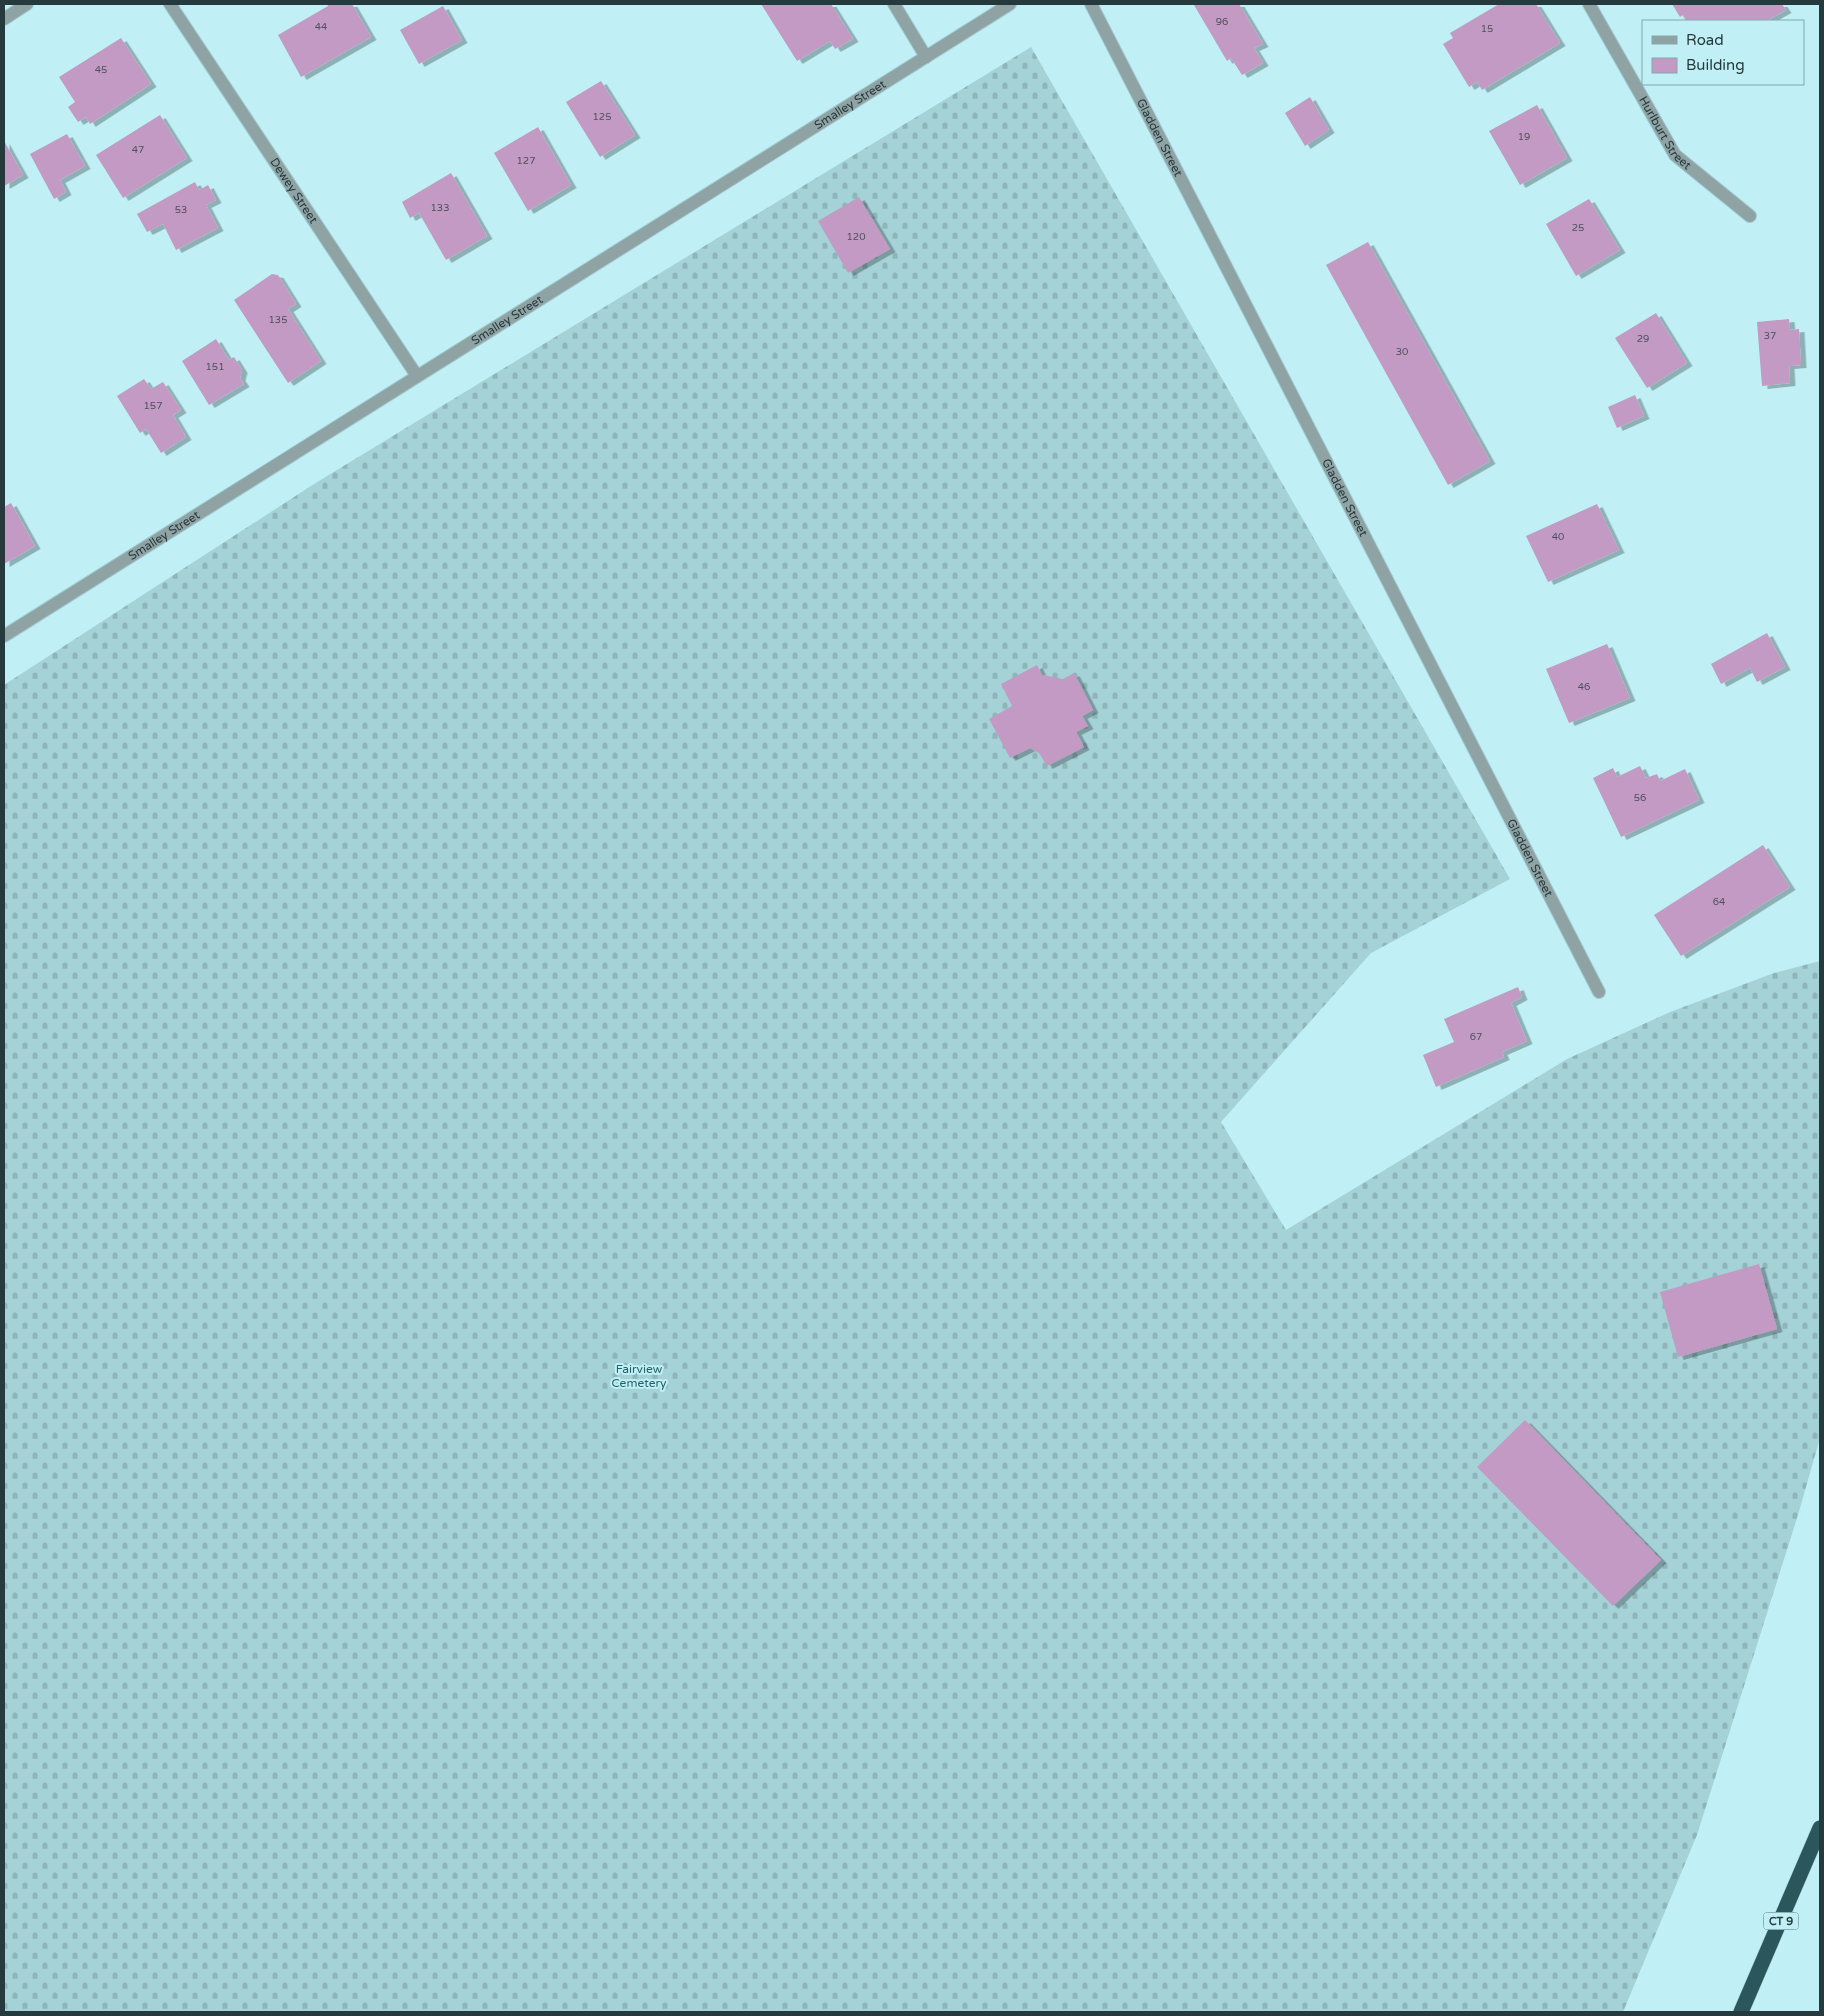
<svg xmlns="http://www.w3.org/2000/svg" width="1824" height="2016" viewBox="0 0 1824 2016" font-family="'Varela Round',sans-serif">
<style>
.cemetery{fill:url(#cemetery-stones)}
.building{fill:#c39ac4;filter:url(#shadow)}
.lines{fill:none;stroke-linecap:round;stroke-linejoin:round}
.street-casing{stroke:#a1cbd0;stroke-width:14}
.highway-casing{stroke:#a1cbd0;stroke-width:16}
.street{stroke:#8fa3a5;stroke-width:12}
.highway{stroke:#2b575c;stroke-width:15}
.labels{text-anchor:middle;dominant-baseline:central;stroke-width:4;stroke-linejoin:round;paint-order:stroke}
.number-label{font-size:10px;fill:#4d515e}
.shield{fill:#c0f0f5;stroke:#547074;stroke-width:1}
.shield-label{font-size:11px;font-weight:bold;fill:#26393c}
.street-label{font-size:12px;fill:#26393c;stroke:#c0f0f5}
.park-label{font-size:12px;fill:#246268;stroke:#c0f0f5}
</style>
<defs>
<pattern id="cemetery-stones" width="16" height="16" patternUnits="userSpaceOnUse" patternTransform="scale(1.25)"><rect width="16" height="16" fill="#a5d2d7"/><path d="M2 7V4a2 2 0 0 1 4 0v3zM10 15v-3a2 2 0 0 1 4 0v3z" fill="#8eb5b9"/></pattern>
<filter id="shadow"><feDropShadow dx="5.5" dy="3" stdDeviation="0" flood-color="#0004"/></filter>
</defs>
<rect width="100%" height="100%" fill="#c0f0f5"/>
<path class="cemetery" d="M1031,47L1510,879L1371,953L1221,1122L1286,1230L1567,1059L1670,1012L1774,973L1820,961V1438L1798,1515L1697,1835L1623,2012H4V685L314,484Z"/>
<g class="building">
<path d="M327,4H352L371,37L301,77L278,35L328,6Z"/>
<path d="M761,4H831L853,39L835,49L830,41L797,61Z"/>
<path d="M1197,4H1239L1263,44L1254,48L1263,63L1242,75L1231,58L1227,61L1194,5Z"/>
<path d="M1499,4H1536L1560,43L1482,90L1477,82L1469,87L1443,44L1453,38L1450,33Z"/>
<path d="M1672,4H1782L1786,10L1766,21H1687L1683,15L1680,17Z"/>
<path d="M443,6L462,40L419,64L400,30Z"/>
<path d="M121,38L151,84L90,124L86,117L78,122L68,107L75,102L59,77Z"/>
<path d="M601,81L635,135L600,157L566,102Z"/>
<path d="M1310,97L1329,130L1305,146L1285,113Z"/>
<path d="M1537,105L1567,158L1520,185L1489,131Z"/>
<path d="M160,115L187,158L123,198L96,155Z"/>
<path d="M538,127L571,185L528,211L494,153Z"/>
<path d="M67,134L85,166L60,180L66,192L54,199L30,154Z"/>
<path d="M4,141L23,175L4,186Z"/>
<path d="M451,173L487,236L446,260L419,213L410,218L402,202Z"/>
<path d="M195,182L199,190L208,185L216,200L206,205L218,228L176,250L163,224L147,232L137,214Z"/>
<path d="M859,197L890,249L848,273L818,221Z"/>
<path d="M1589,199L1620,250L1576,276L1546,224Z"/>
<path d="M1368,242L1490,461L1448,485L1326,265Z"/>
<path d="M272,274L278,275L296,304L288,309L321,361L288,383L234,300Z"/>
<path d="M1656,313L1687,363L1647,388L1615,338Z"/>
<path d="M1789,319L1790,330L1799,329L1801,365L1789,366L1790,383L1762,386L1757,322Z"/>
<path d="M216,339L229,360L234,357L242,370L240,378L244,384L209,405L182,361Z"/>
<path d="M144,379L151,389L163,382L181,410L173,415L186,437L161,453L146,429L140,433L117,396Z"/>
<path d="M1635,395L1644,416L1617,428L1608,407Z"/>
<path d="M11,503L35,546L4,564V507Z"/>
<path d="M1597,504L1619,550L1548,582L1526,536Z"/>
<path d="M1767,633L1785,667L1757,682L1750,668L1721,684L1711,664Z"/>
<path d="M1607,644L1630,698L1569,723L1546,669Z"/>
<path d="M1037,665L1042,675L1063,679L1074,673L1093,710L1082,716L1088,726L1076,732L1084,747L1047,766L1039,753L1030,748L1010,758L989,719L1012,706L1001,684Z"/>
<path d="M1640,766L1646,778L1657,774L1660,781L1685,769L1699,800L1621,837L1593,778L1613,768L1617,777Z"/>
<path d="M1763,845L1790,887L1681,956L1654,915Z"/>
<path d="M1518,987L1522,997L1511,1003L1527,1041L1502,1052L1504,1057L1436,1087L1423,1055L1454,1042L1444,1019Z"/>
<path d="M1759,1264L1777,1329L1678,1357L1660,1292Z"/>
<path d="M1525,1420L1661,1560L1613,1606L1477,1467Z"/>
</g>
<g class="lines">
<defs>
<g id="street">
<path id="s1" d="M170,4L417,376"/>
<path d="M894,4L926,57"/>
<path id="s2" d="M1091,4L1599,992"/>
<path id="s3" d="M1589,4L1675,155L1750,216"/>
<path d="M4,19L27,4"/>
<path id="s4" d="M4,636L1010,4"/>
</g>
<path id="highway" d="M1741,2012L1820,1828"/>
</defs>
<use href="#street" class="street-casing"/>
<use href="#highway" class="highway-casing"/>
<use href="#street" class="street"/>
<use href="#highway" class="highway"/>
</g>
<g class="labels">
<g class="number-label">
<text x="1222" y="22">96</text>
<text x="321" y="27">44</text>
<text x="1487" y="29">15</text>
<text x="101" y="70">45</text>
<text x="602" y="117">125</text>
<text x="1524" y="137">19</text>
<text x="138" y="150">47</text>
<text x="526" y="161">127</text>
<text x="440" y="208">133</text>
<text x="181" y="210">53</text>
<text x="1578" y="228">25</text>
<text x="856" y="237">120</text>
<text x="278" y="320">135</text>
<text x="1770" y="336">37</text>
<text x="1643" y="339">29</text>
<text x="1402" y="352">30</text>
<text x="215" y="367">151</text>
<text x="153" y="406">157</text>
<text x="1558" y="537">40</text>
<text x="1584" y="687">46</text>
<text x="1640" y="798">56</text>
<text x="1719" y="902">64</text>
<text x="1476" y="1037">67</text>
</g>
<rect class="shield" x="1763.5" y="1912.5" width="35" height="17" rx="4"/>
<g class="shield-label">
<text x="1781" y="1921">CT 9</text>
</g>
<g class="street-label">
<text stroke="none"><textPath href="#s4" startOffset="999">Smalley Street</textPath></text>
<text stroke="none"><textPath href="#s3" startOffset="150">Hurlburt Street</textPath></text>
<text stroke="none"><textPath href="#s2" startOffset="150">Gladden Street</textPath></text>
<text stroke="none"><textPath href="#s1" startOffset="224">Dewey Street</textPath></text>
<text stroke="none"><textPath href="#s4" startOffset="594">Smalley Street</textPath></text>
<text stroke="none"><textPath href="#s2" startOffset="555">Gladden Street</textPath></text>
<text stroke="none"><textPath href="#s4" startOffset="189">Smalley Street</textPath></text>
<text stroke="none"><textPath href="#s2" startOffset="960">Gladden Street</textPath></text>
</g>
<g class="park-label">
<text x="639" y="1369">Fairview<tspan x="639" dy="14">Cemetery</tspan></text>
</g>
</g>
<rect width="1824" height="2016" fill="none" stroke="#26393c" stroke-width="10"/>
<rect x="1642" y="20" width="162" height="65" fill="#c0f0f5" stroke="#82a7ab"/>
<rect x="1652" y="36" width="25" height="8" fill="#8fa3a5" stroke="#82a7ab"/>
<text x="1686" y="45" font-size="15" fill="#26393c">Road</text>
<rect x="1652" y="58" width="25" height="15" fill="#c39ac4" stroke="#82a7ab"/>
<text x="1686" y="70" font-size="15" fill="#26393c">Building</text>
</svg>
